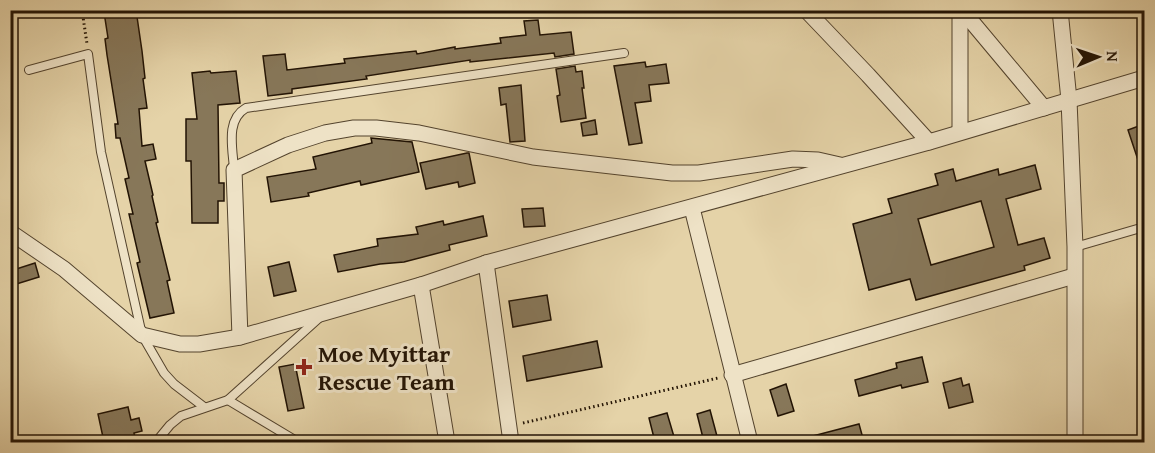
<svg xmlns="http://www.w3.org/2000/svg" width="1155" height="453" viewBox="0 0 1155 453" font-family="'Gentium Book Plus',serif">
<style>
.building{fill:#877759;stroke:#221304;stroke-width:1.5;fill-rule:evenodd}
.lines{fill:none;stroke-linecap:round;stroke-linejoin:round}
.service-casing{stroke:#53432d;stroke-width:10}
.minor-casing{stroke:#53432d;stroke-width:17}
.path{stroke:#221304;stroke-width:3;stroke-dasharray:1.5 3;stroke-linecap:butt}
.service{stroke:#eee2c6;stroke-width:8}
.minor{stroke:#eee2c6;stroke-width:15}
.poi-dot{fill:#8f2418;stroke:#eee2c6;stroke-width:2}
.labels{text-anchor:middle;dominant-baseline:central;stroke-width:6;stroke-linejoin:round;paint-order:stroke}
.poi-label{font-size:24px;font-weight:bold;fill:#221304;stroke:#eee2c6;text-anchor:start}
</style>
<rect width="100%" height="100%" fill="#e5d3a8"/>
<filter id="stains"><feTurbulence type="fractalNoise" baseFrequency=".00333" numOctaves="4"/><feColorMatrix values="0 0 0 0 .2 0 0 0 0 .09 0 0 0 0 .02 0 0 0 .5 -.17"/></filter>
<radialGradient id="worn" r=".72"><stop offset=".6" stop-color="#630" stop-opacity="0"/><stop offset="1" stop-color="#630" stop-opacity=".3"/></radialGradient>
<g class="building">
<path d="M114,10H136L142,51L145,78L143,79L147,108L139,109L142,146L153,144L156,159L145,161L153,195L152,196L158,222L156,223L170,280L167,281L174,313L150,318L137,263L140,262L129,214H133L125,179L129,178L120,138H116L115,124H118L107,55L105,39L108,38L104,12Z"/>
<path d="M538,20L540,35L571,32L574,54L555,57L554,53L470,62V60L366,76L367,79L292,89V93L268,96L263,56L285,54L287,70L345,63L344,59L416,51L417,54L455,47V49L501,43L500,38L526,35L524,21Z"/>
<path d="M645,62L646,67L666,64L669,83L649,85L651,101L635,103L642,143L629,145L614,66Z"/>
<path d="M575,66L576,72L582,71L584,88H582L586,118L561,122L557,96L560,95L556,69Z"/>
<path d="M210,71L211,73L236,71L240,103L218,105L219,183H224V201H218V223H192L191,161H186V119H197L192,73Z"/>
<path d="M521,85L525,141L510,142L506,104L501,105L499,88Z"/>
<path d="M595,120L597,134L583,136L581,123Z"/>
<path d="M1144,124V172H1142L1128,130Z"/>
<path d="M371,138L412,142L419,172L361,185L360,181L308,193L309,196L271,202L267,177L316,169L313,157L372,143Z"/>
<path d="M467,153H469L475,183L459,187L458,182L426,189L420,163Z"/>
<path d="M1035,165L1041,189L1006,199L1018,245L1044,238L1050,258L1024,266L1025,270L916,300L910,279L869,290L853,224L892,213L888,199L938,185L935,174L953,169L956,181L998,169L999,175ZM981,201L994,247L931,265L918,219Z"/>
<path d="M543,208L545,226L524,227L522,209Z"/>
<path d="M483,216L487,236L449,245L450,250L404,262L380,264L338,272L334,255L378,246L377,239L418,234L416,227L443,221L444,225Z"/>
<path d="M289,262L296,291L274,296L268,267Z"/>
<path d="M35,263L39,277L10,286V271Z"/>
<path d="M547,295L551,320L513,327L509,301Z"/>
<path d="M597,341L602,367L527,381L523,356Z"/>
<path d="M922,357L928,382L902,388L901,385L859,396L855,380L897,368L896,363Z"/>
<path d="M295,364L304,408L288,411L279,367Z"/>
<path d="M961,378L963,386L969,384L973,402L949,408L943,383Z"/>
<path d="M786,384L794,411L778,416L770,390Z"/>
<path d="M128,407L131,420L139,418L142,431L134,433L136,442H104L98,414Z"/>
<path d="M710,410L718,440L704,442L697,414Z"/>
<path d="M667,413L675,440L655,442L649,418Z"/>
<path d="M859,424L864,442H806L805,438Z"/>
</g>
<g class="lines">
<defs>
<g id="service">
<path d="M29,70L88,54L101,152L142,335L164,373L174,384L204,407"/>
<path d="M234,170C233,149 225,120 246,108L624,53"/>
<path d="M1075,247L1144,227"/>
<path d="M228,400L298,442"/>
<path d="M156,442L170,425L181,416L228,400L319,318"/>
</g>
<g id="minor">
<path d="M806,10L868,75L929,142"/>
<path d="M962,10L1044,108"/>
<path d="M1060,10L1069,100L1075,247V442"/>
<path d="M960,132V10"/>
<path d="M692,208L750,442"/>
<path d="M10,232L64,269L142,335L180,344H199L240,337L421,285L486,263L929,142L1144,78"/>
<path d="M486,263L511,442"/>
<path d="M421,285L447,442"/>
<path d="M240,337L234,170L288,145L325,133L354,128H376L419,133L533,157L672,173H699L793,159L818,160L840,165"/>
<path d="M732,375L1074,276"/>
</g>
</defs>
<use href="#service" class="service-casing"/>
<use href="#minor" class="minor-casing"/>
<g class="path">
<path d="M82,10L87,44"/>
<path d="M523,423L718,378"/>
</g>
<use href="#service" class="service"/>
<use href="#minor" class="minor"/>
</g>
<path class="poi-dot" d="M301 358h6v6h6v6h-6v6h-6v-6h-6v-6h6z"/>
<g class="labels">
<g class="poi-label">
<text x="318" y="353">Moe Myittar<tspan x="318" dy="28">Rescue Team</tspan></text>
</g>
</g>
<rect width="1155" height="453" fill="none" stroke="#e5d3a8" stroke-width="36"/>
<rect x="12" y="12" width="1131" height="429" fill="none" stroke="#221304" stroke-width="3"/>
<rect x="18" y="18" width="1119" height="417" fill="none" stroke="#221304" stroke-width="1.5"/>
<g transform="translate(1098 57) rotate(88)" stroke="#eee2c6" stroke-width="4.5" paint-order="stroke">
<path d="M0-4.5L10 22L0 15L-10 22Z" fill="#221304"/>
<text y="-9" font-size="16" font-weight="bold" text-anchor="middle" fill="#221304">N</text>
</g>
<rect width="100%" height="100%" filter="url(#stains)"/>
<rect width="100%" height="100%" fill="url(#worn)"/>
</svg>
